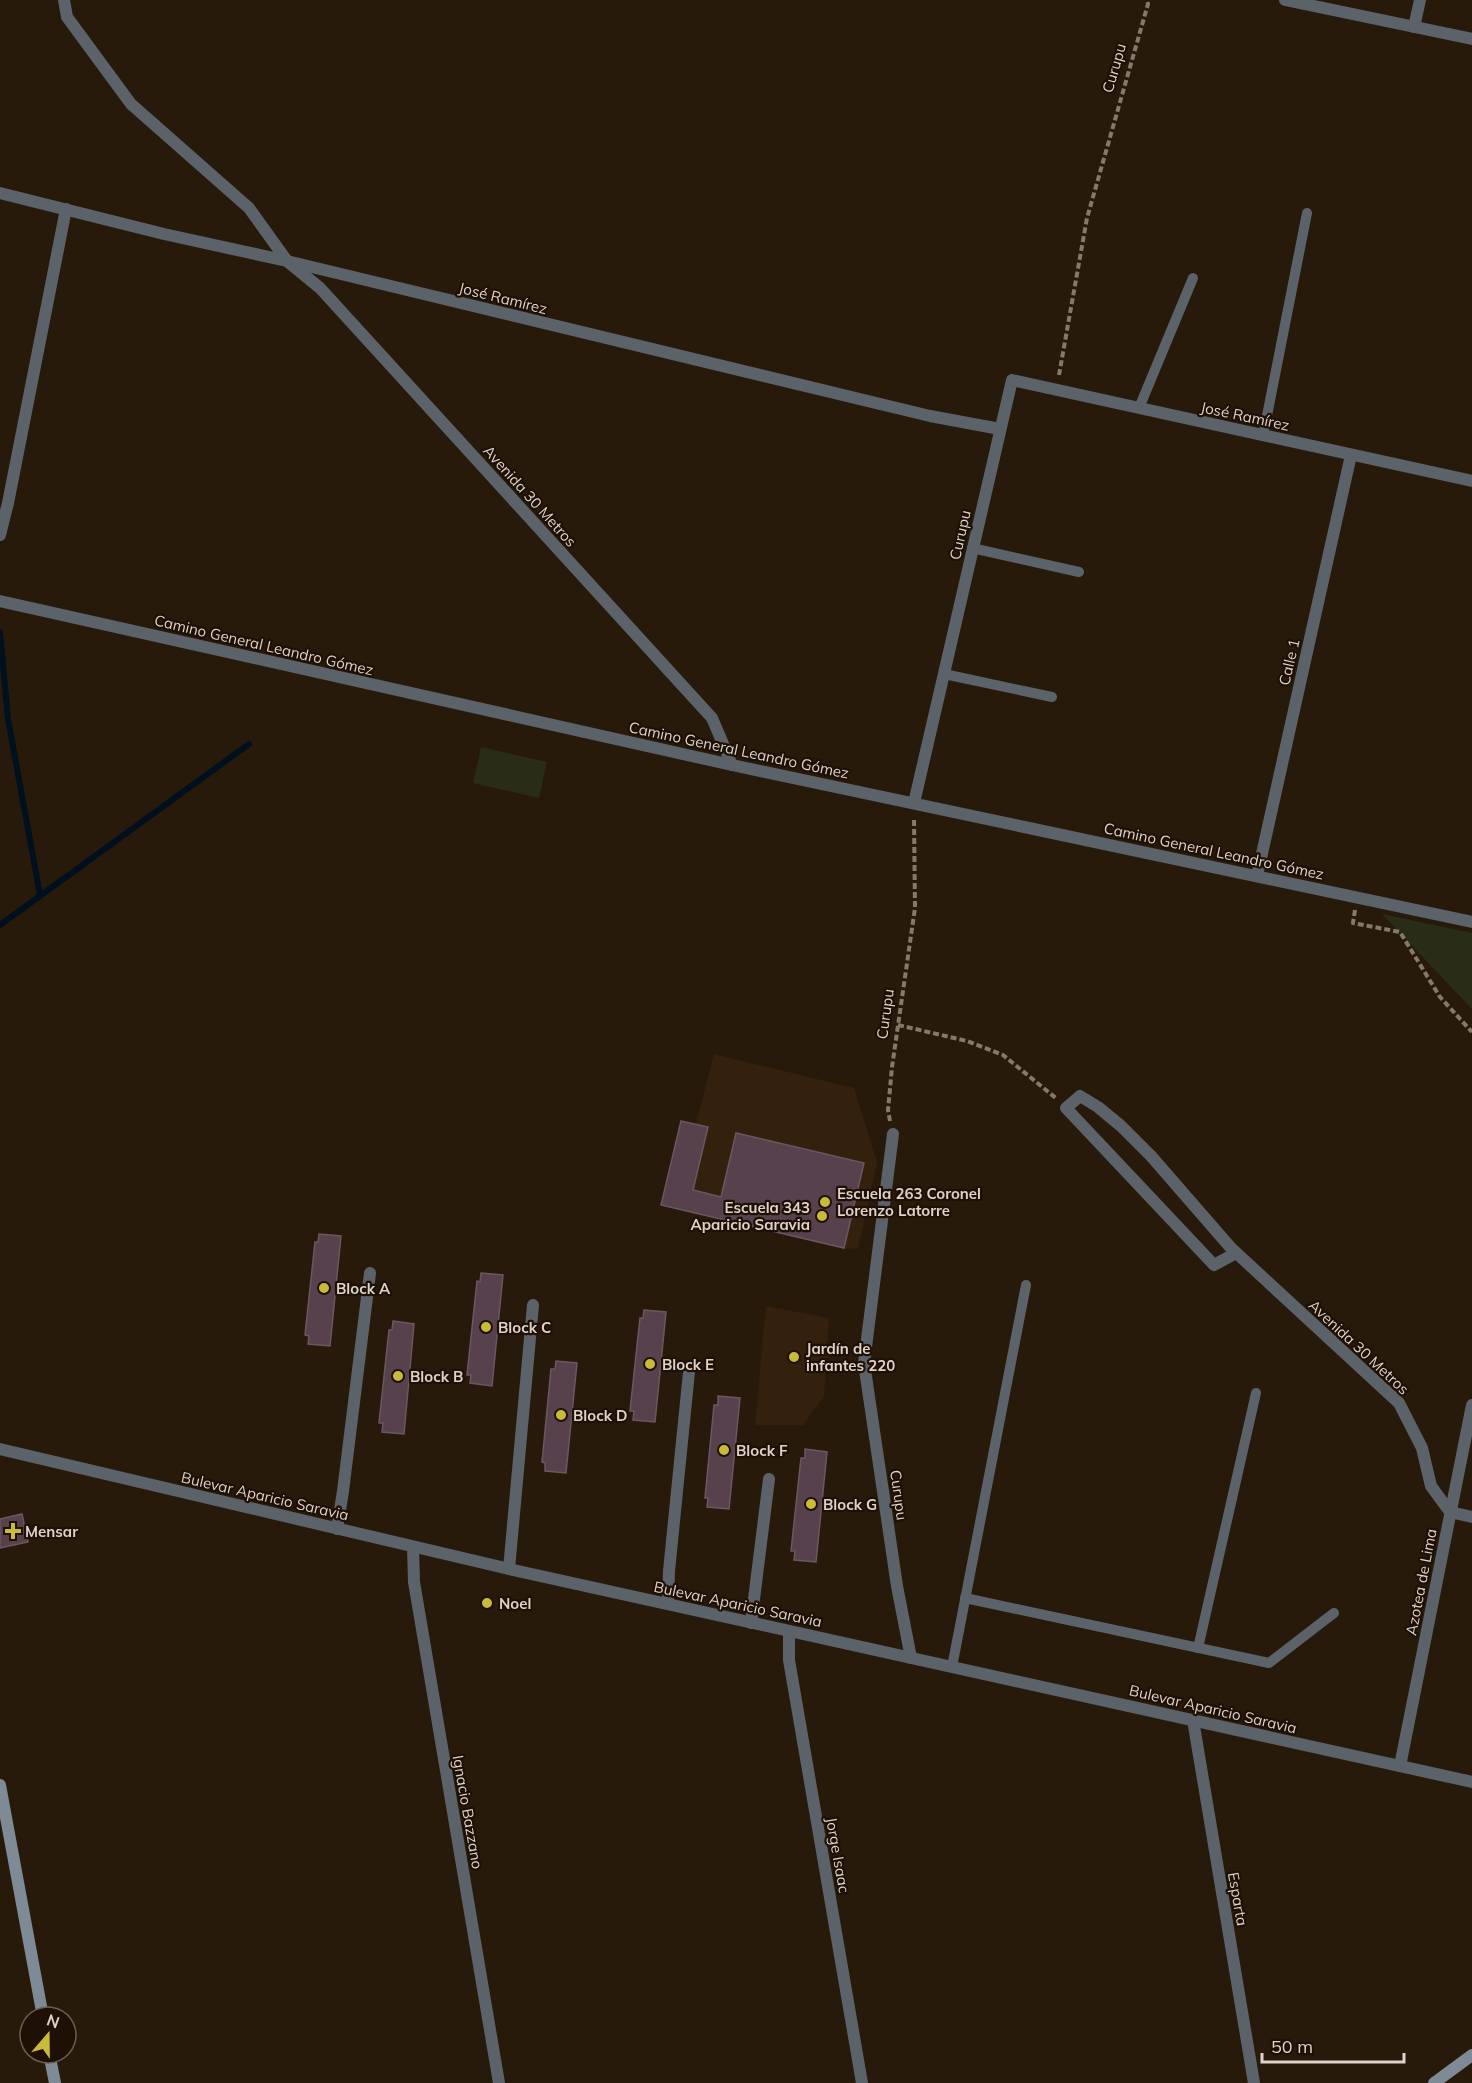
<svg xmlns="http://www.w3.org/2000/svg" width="1472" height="2083" viewBox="0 0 1472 2083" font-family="Mulish,sans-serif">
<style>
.built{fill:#33210d}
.green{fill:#292d17}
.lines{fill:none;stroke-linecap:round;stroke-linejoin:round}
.stream{stroke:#00101e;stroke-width:6}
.building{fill:#56414c;stroke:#6c5661;stroke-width:1.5}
.path{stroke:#84796d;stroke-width:4;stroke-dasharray:6 3;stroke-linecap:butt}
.service{stroke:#5b6269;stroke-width:10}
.minor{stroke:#5b6269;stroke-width:12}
.tertiary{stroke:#5b6269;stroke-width:12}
.secondary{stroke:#7e8a95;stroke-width:12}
.poi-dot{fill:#c9bb3a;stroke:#1e1004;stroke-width:2}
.labels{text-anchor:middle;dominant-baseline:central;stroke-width:4.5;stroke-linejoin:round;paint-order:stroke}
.street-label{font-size:15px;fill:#ddd3ca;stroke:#1e1004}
.poi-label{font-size:15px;font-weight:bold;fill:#ddd3ca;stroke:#1e1004;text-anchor:start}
</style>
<rect width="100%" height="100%" fill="#281a0b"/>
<g class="built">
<path d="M714,1054L854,1088L877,1162L858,1249L844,1248L661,1205L681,1121L696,1124Z"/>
<path d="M766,1306L829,1318L824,1396L803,1425H755Z"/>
</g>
<g class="green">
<path d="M481,747L547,762L539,798L473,783Z"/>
<path d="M1382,914L1472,933V1009Z"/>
</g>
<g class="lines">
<g class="stream">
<path d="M0,632L8,719L40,895"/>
<path d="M0,925L249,744"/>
</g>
</g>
<g class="building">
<path d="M681,1121L708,1127L693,1190L721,1197L736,1133L864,1163L844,1248L661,1205Z"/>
<path d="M319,1234L341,1236L330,1346L308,1344L309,1336L305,1335L315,1242H318Z"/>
<path d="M481,1273L503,1275L492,1386L470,1383L471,1375H467L477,1281L480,1282Z"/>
<path d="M644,1310L666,1312L655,1422L633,1420L634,1411H630L640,1318H643Z"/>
<path d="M393,1321L414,1324L404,1434L382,1432L383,1423H379L389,1330H392Z"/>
<path d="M556,1361L577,1363L566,1473L545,1471V1463L542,1462L551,1369H555Z"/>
<path d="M718,1396L740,1398L729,1509L707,1507L708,1498H705L714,1405H718Z"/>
<path d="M805,1449L827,1452L816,1562L794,1560L795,1551H791L801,1458H805Z"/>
<path d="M22,1514L28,1542L0,1548V1519Z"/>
</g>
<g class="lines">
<g class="path">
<path d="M1059,375L1087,218L1148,4L1147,0"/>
<path d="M1355,910L1353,923L1400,932L1440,997L1472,1032"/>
<path d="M898,1025L967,1041L1003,1055L1057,1099"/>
<path d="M890,1121L888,1110L892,1067L915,908L914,818"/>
</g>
<g class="service">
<path d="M1139,408L1193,278"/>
<path d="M1263,436L1307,213"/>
<path d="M972,548L1079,572"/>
<path d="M944,674L1052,697"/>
<path d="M965,1598L1269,1663L1334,1613"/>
<path d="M1198,1648L1256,1393"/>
<path d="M952,1667L1026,1285"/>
</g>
<g class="minor">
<path d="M64,0L67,17L131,104L249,208L287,261L320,288L712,718L732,765"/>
<path d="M1285,0L1472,39"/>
<path d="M1414,27L1420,0"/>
<path d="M0,193L164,234L287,261L930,416L1000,429"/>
<path d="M0,535L8,503L66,209"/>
<path d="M0,601L732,765L1472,922"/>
<path d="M914,803L1012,380L1472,481"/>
<path d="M1257,876L1351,455"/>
<path d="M893,1134L864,1363L897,1586L911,1658"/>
<path d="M1236,1253L1214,1265L1066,1108L1080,1096L1098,1107L1121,1126L1151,1156L1231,1248L1399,1403L1422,1448L1431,1486L1450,1512L1472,1517"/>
<path d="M337,1529L343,1491L370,1273"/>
<path d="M413,1547L414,1582L499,2083"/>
<path d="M509,1569L533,1305"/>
<path d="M668,1604L669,1571L689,1372"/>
<path d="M751,1623L769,1479"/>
<path d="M789,1631V1660L862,2083"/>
<path d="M1193,1720L1254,2083"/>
<path d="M1400,1766L1472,1405"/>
</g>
<path class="tertiary" d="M0,1449L509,1569L1472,1782"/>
<g class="secondary">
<path d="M0,1785L43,2017"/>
<path d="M49,2053L55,2083"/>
<path d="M1434,2083L1472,2055"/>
</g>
</g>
<g class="poi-dot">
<circle cx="825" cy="1202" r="6"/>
<circle cx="822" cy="1216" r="6"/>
<circle cx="324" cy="1288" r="6"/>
<circle cx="486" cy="1327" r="6"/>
<circle cx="794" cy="1357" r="6"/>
<circle cx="650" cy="1364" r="6"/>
<circle cx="398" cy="1376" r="6"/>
<circle cx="561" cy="1415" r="6"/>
<circle cx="724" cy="1450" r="6"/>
<circle cx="811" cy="1504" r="6"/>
<path d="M10 1522h6v6h6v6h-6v6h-6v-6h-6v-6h6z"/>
<circle cx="487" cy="1603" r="6"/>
</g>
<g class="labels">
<g class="street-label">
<text transform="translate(1114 68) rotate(-74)">Curupu</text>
<text transform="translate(503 298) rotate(14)">José Ramírez</text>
<text transform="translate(1245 416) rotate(12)">José Ramírez</text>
<text transform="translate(530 496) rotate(48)">Avenida 30 Metros</text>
<text transform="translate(960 535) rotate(-77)">Curupu</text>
<text transform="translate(264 645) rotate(13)">Camino General Leandro Gómez</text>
<text transform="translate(1289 662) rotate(-77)">Calle 1</text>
<text transform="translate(739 750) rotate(12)">Camino General Leandro Gómez</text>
<text transform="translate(1214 851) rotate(12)">Camino General Leandro Gómez</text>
<text transform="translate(885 1014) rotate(-82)">Curupu</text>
<text transform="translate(1359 1347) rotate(43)">Avenida 30 Metros</text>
<text transform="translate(899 1495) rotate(82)">Curupu</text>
<text transform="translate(265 1496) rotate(13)">Bulevar Aparicio Saravia</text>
<text transform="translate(1421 1582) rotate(-79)">Azotea de Lima</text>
<text transform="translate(738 1604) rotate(12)">Bulevar Aparicio Saravia</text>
<text transform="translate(1213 1709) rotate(13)">Bulevar Aparicio Saravia</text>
<text transform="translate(468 1812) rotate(80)">Ignacio Bazzano</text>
<text transform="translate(838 1855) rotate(80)">Jorge Isaac</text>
<text transform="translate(1238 1899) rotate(80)">Esparta</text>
</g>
<g class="poi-label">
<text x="837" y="1193">Escuela 263 Coronel<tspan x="837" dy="17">Lorenzo Latorre</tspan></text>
<text x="810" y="1207" text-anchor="end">Escuela 343<tspan x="810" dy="17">Aparicio Saravia</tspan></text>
<text x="336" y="1288">Block A</text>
<text x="498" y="1327">Block C</text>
<text x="806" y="1348">Jardín de<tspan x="806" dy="17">infantes 220</tspan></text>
<text x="662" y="1364">Block E</text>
<text x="410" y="1376">Block B</text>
<text x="573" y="1415">Block D</text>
<text x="736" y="1450">Block F</text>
<text x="823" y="1504">Block G</text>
<text x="25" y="1531">Mensar</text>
<text x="499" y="1603">Noel</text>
</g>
</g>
<g transform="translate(48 2035) rotate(20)"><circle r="28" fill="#1e1004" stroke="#6a5e53" stroke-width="1.5"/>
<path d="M0-4.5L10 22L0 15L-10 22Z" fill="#c9bb3a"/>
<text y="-9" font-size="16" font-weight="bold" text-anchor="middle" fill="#ddd3ca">N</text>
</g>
<path d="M1262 2053v9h142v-9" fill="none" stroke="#ddd3ca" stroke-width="3"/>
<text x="1271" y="2053" font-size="18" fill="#ddd3ca" stroke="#1e1004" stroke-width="4.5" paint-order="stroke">50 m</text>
</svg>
